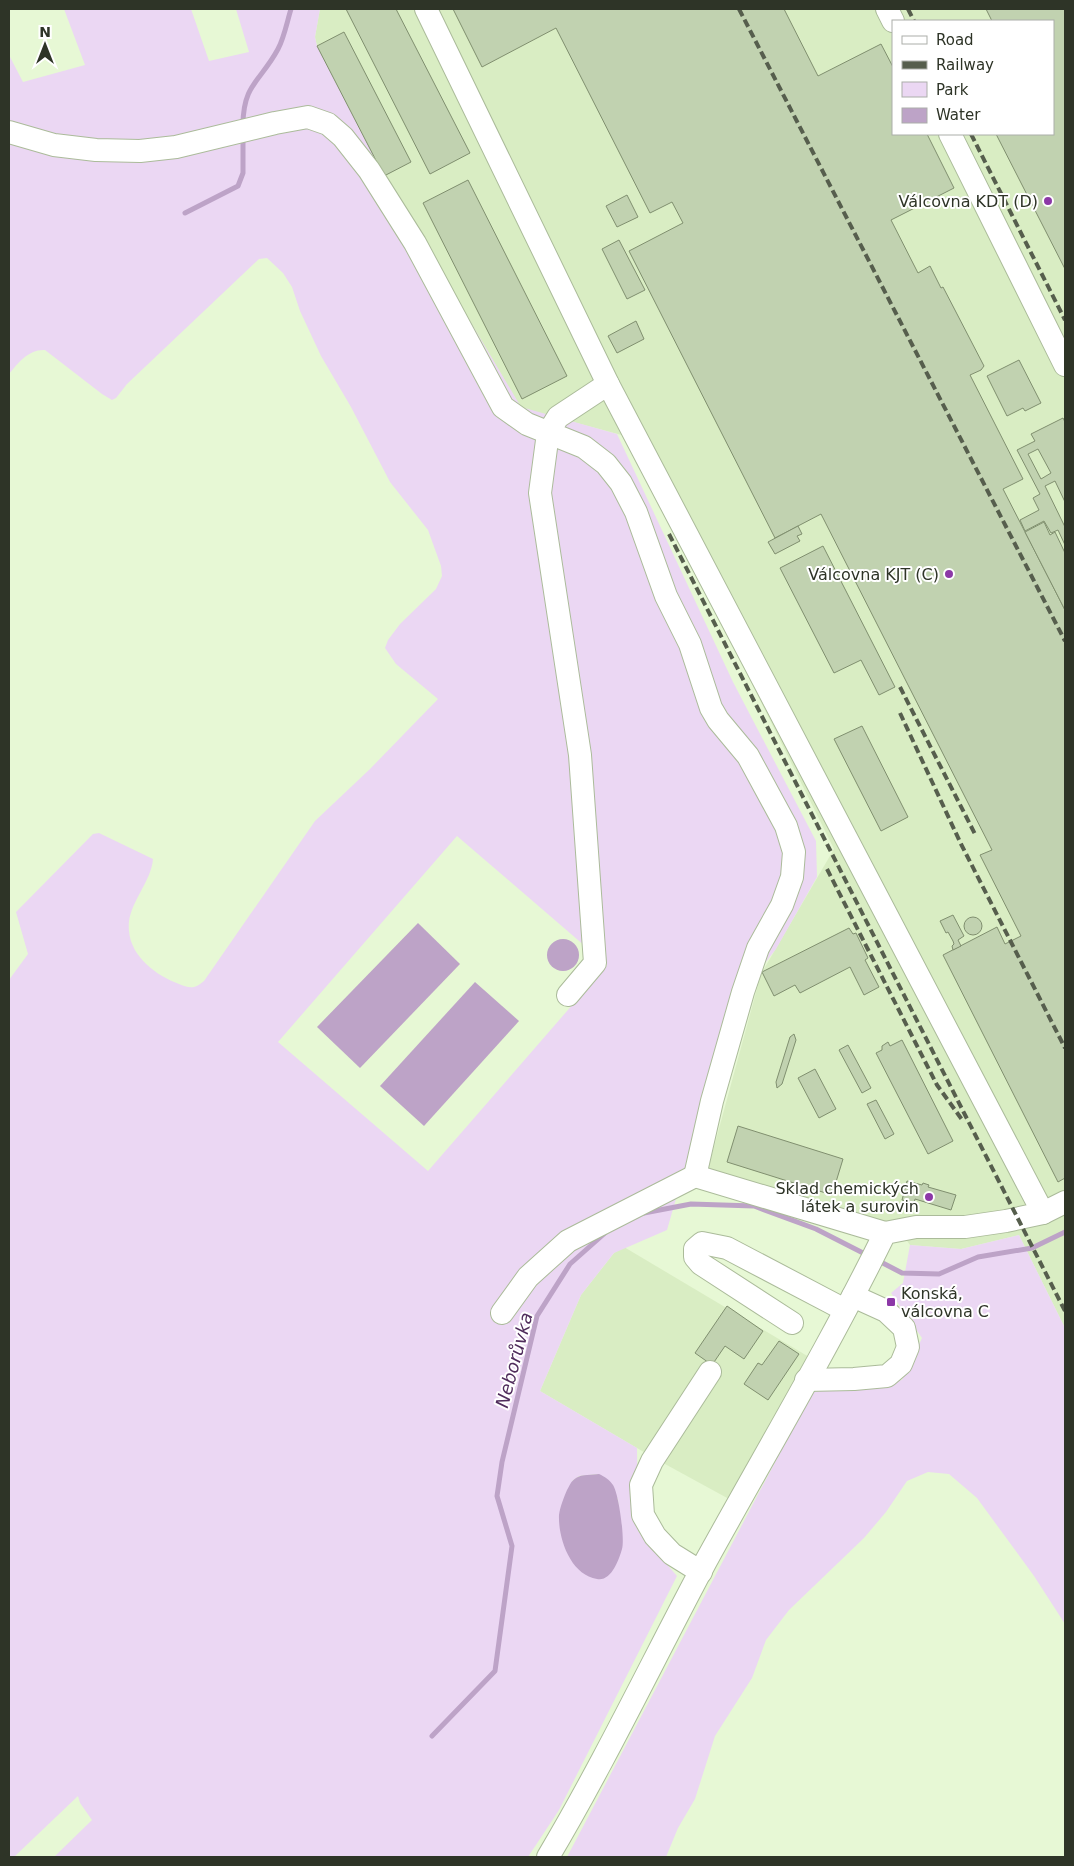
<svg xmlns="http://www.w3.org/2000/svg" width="1074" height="1866" viewBox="0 0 1074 1866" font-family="'DejaVu Sans',sans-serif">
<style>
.built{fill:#d9edc3;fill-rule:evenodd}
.green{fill:#ebd7f3;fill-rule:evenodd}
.water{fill:#bda3c7}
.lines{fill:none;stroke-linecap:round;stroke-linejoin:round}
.stream{stroke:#bda3c7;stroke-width:5}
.building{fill:#c1d2b0;stroke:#808f6f;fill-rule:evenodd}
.minor-casing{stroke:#abbb9a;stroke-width:24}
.minor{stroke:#fff;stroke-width:22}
.rail{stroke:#565e4d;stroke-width:4;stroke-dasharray:8 4;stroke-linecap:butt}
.poi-dot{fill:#8c38a7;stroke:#fff;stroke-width:2}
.labels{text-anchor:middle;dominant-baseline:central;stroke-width:4;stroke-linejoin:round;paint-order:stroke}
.poi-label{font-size:16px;fill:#2e3427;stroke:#fff;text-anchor:end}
.water-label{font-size:18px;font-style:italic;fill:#502d5c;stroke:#fff}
</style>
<rect width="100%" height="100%" fill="#e7f8d5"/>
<g class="built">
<path d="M320,9H1065V1328L1019,1235L961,1249L910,1245L895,1224L845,1213L708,1169L761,974L834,849L629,437L521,408L384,176L317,46L315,37ZM893,21H1053V134H893Z"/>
<path d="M624,1247L809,1357L729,1499L654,1458L540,1391L581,1295L614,1253Z"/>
</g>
<g class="green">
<path d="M64,9H191L209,61L249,52L236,9H320L315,37L317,46L384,176L521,407L617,434L733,682L816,841L817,877L776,949L731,1007L667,1230L614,1253L581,1295L540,1391L637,1448L638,1531L677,1576L559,1810L528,1857H54L92,1820L80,1803L78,1796L14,1857H9V980L28,954L16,912L93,834L99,833L153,859C151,884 126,905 129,931C131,957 157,976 179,984C184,986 189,988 194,987C198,986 201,983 204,981L315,821L370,769L438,699L396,664L385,648L388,640L400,624L436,589L442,576L441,566L428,530L390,482L351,407L321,356L300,311L292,287L283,273L267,258L259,259L127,384L116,398L112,400L102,394L45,350C29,349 18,363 9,374V55L23,82L85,65ZM457,836L607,965L428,1171L278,1042ZM598,1474L618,1499L619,1515L572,1481L579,1476Z"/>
<path d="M1019,1235L1065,1328V1624L1034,1576L977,1498L949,1474L928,1472L907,1481L886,1512L864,1538L789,1610L766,1640L752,1678L715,1736L695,1799L678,1828L666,1857H567L812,1392L902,1380L922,1338L891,1293L903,1283L910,1245L961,1249Z"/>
</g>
<g class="water">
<path d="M418,923L460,964L360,1068L317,1027Z"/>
<circle cx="563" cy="955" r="16"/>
<path d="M475,982L519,1021L424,1126L380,1086Z"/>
<path d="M599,1474C605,1477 609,1479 613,1485C619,1494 625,1540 622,1549C619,1560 611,1582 597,1579C571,1575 558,1539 559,1515C560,1507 564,1497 567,1490C570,1485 571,1481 576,1478C582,1474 592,1475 599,1474Z"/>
</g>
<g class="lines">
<g class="stream">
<path d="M243,125C243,84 261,81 278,49C284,38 287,22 291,9"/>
<path d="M185,213L238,186L243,173V136"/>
<path d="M644,1213L691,1204L754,1206L816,1229L867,1255"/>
<path d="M877,1260L902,1273L939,1274L978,1257L1032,1248L1065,1232"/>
<path d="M432,1736L495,1671L512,1546L497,1496L502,1462L537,1316L570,1264L605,1233"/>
</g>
</g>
<g class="building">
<path d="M346,9H396L470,153L430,174Z"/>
<path d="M453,9H784L818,76L881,44L893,67V134H927L954,188L891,220L918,273L930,266L941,288L943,287L984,366L981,370L970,375L1023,479L1003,489L1065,610V1178L1058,1182L943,955L997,927L1005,944L1021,936L980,855L992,850L821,514L775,538L629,251L683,223L672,202L650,213L556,28L482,67Z"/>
<path d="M986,9H1065V269L996,134H1053V21H992Z"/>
<path d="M344,32L411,162L384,176L317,46Z"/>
<path d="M468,180L567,376L522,399L423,203Z"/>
<path d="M627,195L638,217L617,227L606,206Z"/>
<path d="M619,240L645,290L627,299L602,249Z"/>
<path d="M636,321L644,339L617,353L608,336Z"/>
<path d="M1019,360L1041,403L1025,411L1023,408L1007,416L987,376Z"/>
<path d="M1063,418L1065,422V502L1055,481L1045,486L1065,527V545L1058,530L1051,533L1044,521L1025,531L1020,520L1039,510L1033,498L1040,494L1017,450L1035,441L1031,434ZM1038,449L1051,473L1041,479L1028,454Z"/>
<path d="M1044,522L1050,535L1055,532L1065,553V610L1025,532Z"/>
<path d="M798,526L802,534L797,536L800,541L775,554L768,542Z"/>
<path d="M823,546L895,687L879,695L861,660L834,673L780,568Z"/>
<path d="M862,726L908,817L881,831L834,739Z"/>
<path d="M953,915L964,936L958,940L961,946L953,950L952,946L954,944L953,941L948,932L946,933L940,921Z"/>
<circle cx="973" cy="926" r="9"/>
<path d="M849,928L853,934L856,933L868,958L865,960L879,987L864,995L850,967L800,993L795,985L774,996L762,972Z"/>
<path d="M794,1034L796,1040L782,1084L777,1088L776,1082L790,1037Z"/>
<path d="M902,1040L953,1141L928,1154L876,1053L882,1050V1046L888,1042L890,1046Z"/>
<path d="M848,1045L871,1088L862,1093L839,1050Z"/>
<path d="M815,1069L836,1109L819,1118L798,1078Z"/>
<path d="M876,1100L894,1134L885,1139L867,1104Z"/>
<path d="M738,1126L843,1159L832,1195L727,1162Z"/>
<path d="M907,1181L922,1185L923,1183L929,1185L928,1187L956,1195L951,1210L915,1199L914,1203L902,1200Z"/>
<path d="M727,1306L763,1331L744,1359L725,1346L712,1365L695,1353Z"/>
<path d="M779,1341L799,1354L768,1400L744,1384L758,1363L762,1365Z"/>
</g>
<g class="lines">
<defs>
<g id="minor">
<path d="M426,9L608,384L1043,1213"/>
<path d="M887,9L893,21"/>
<path d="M9,132L54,145L96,150L140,151L176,147L275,123L308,117L328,124L343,137L369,170L415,243L503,407L527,424L584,447L606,464L621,483L636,512L666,596L690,644L711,708L718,720L748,756L786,826L794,852L792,877L782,905L758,948L743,992L712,1101L695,1176L885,1233"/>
<path d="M950,134L1065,365"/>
<path d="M568,995L595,963L580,755L540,493L548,433L558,417L608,384"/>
<path d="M502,1313L528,1277L568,1241L695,1176"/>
<path d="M792,1323L701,1264L695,1257V1249L702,1243L727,1248L845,1310"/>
<path d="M806,1380L854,1379L887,1376L901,1364L908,1347L904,1328L886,1311L853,1296"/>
<path d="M701,1572L672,1554L655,1536L643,1515L641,1485L652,1461L710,1372"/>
<path d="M548,1857C605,1761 653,1660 706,1561C766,1452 830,1345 885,1233L916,1227H965L1006,1221L1043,1213L1065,1202"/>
</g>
</defs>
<use href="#minor" class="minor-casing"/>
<use href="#minor" class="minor"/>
<g class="rail">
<path d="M739,9L1065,641"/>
<path d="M908,9L914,21"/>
<path d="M971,134L1065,320"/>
<path d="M669,534L1065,1311"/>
<path d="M900,687L976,836"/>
<path d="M900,713L961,844L1065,1048"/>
<path d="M827,869L937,1085L963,1121"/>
</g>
</g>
<g class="poi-dot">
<circle cx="1048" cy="201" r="5"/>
<circle cx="949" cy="574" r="5"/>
<circle cx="929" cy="1197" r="5"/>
<rect x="886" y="1297" width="10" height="10" rx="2.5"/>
</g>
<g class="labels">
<g class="poi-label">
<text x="1038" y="201">Válcovna KDT (D)</text>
<text x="939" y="574">Válcovna KJT (C)</text>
<text x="919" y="1188">Sklad chemických<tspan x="919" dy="18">látek a surovin</tspan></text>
<text x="901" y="1293" text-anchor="start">Konská,<tspan x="901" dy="18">válcovna C</tspan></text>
</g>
<g class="water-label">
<text transform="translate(514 1360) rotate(-75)">Neborůvka</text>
</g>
</g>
<rect width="1074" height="1866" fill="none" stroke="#2e3427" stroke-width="20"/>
<rect x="892" y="20" width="162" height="115" fill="#ffffff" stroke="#abaea9"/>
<rect x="902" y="36" width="25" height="8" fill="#ffffff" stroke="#abaea9"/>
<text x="936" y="45" font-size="15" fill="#2e3427">Road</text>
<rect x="902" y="61" width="25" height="8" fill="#565e4d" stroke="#abaea9"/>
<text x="936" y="70" font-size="15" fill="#2e3427">Railway</text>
<rect x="902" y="82" width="25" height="15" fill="#ebd7f3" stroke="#abaea9"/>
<text x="936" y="95" font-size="15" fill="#2e3427">Park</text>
<rect x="902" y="108" width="25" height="15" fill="#bda3c7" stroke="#abaea9"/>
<text x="936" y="120" font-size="15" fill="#2e3427">Water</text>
<g transform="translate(45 45)" stroke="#ffffff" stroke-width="4" paint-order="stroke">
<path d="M0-4L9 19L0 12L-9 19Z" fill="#2e3427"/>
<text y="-8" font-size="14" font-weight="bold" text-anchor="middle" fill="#2e3427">N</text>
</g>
</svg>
